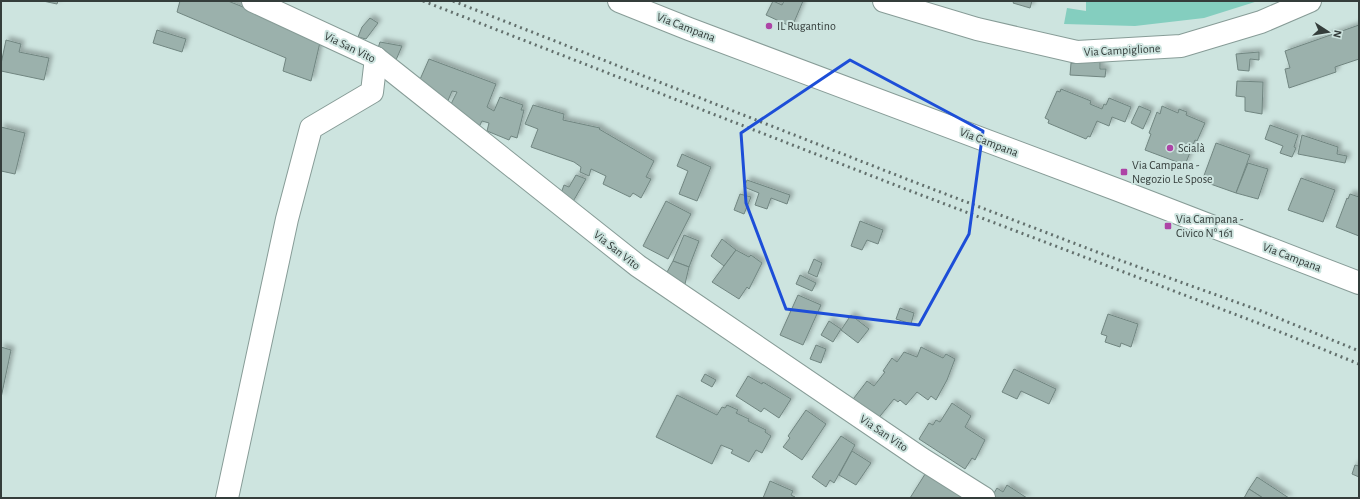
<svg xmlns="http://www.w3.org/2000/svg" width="1360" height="499" viewBox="0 0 1360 499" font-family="'Alegreya Sans',sans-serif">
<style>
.green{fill:#84cebf}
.building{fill:#9bb1ac;stroke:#718681;filter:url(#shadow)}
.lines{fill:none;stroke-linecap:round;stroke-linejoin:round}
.minor-casing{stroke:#879c97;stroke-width:24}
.major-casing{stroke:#879c97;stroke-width:24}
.minor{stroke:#fff;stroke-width:22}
.major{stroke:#fff;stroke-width:22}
.rail{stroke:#63706d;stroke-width:3;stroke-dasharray:2 4;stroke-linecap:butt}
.marked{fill:none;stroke:#1d4ed8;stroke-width:3;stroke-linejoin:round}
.poi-dot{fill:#ad44a6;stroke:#cde4df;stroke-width:1.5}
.labels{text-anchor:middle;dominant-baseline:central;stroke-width:4;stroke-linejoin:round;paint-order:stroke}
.poi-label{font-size:12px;fill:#343d3b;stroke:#cde4df;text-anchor:start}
.street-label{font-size:12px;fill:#343d3b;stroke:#cde4df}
</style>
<defs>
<filter id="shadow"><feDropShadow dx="3.5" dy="-3.5" stdDeviation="2" flood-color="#0004"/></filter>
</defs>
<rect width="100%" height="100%" fill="#cde4df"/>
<path class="green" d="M1086,1H1258L1204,18L1135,26L1064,24L1067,8L1086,11Z"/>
<g class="building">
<path d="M43,1H58L57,4Z"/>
<path d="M180,1H228L321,38L311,81L283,71L286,58L177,12Z"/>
<path d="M773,1L782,5L784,1H803L792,27L766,15Z"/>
<path d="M1014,1H1032L1030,8L1013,3Z"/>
<path d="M370,18L378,23L366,39L358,37L362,27Z"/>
<path d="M1359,25V59L1335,67L1336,72L1289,88L1285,69L1290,68L1285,51Z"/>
<path d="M157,30L186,39L182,52L153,43Z"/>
<path d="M6,40L21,44L19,52L49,58L44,80L1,71V64Z"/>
<path d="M380,42L402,46L396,60L378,48Z"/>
<path d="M1259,52V60L1250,59L1249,71L1238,70L1236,54Z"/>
<path d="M429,59L496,84L487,107L494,111L500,97L523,105L521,110H524L517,138L511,136L509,140L487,131L489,123L482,121L479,127L450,106L457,92L452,91L447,103L418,84Z"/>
<path d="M1077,59L1100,61V69H1106L1105,77L1070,75L1071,63H1076Z"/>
<path d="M1237,81L1263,82L1262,114L1245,111V97L1236,96Z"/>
<path d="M1061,89L1091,101L1090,104L1102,109L1104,104L1106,105L1109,98L1131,107L1125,122L1112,117L1109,126L1097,121L1090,137L1088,136L1086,139L1048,123L1049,120L1045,118L1057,91L1060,92Z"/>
<path d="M533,105L564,114L563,120L600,128L599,129L654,161L646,177L651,179L641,198L633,193L630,197L603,184L606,176L591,169L589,176L580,172L581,167L574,162L531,147L538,129L525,124Z"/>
<path d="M1139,106L1151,111L1143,129L1131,123Z"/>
<path d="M1162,106L1178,113L1179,109L1187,112L1186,115L1205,123L1197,141L1195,140L1185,165L1145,150L1151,134L1149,133L1157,112L1160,114Z"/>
<path d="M1270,125L1298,135L1294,147L1296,148L1292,157L1280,153L1283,146L1265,139Z"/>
<path d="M1,127L25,133L15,174L1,171Z"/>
<path d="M1302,135L1338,147L1337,154L1347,156L1345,163L1298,154Z"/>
<path d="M1216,143L1250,155L1236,193L1202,181Z"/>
<path d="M682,154L711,167L697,201L679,194L688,171L677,166Z"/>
<path d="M1248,163L1268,169L1258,199L1236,193Z"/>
<path d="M576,175L586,179L571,205L560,196L564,185L569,187Z"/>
<path d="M1301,178L1335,190L1323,222L1288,210Z"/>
<path d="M747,180L790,195L787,204L771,198L767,209L755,205L759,193L744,187Z"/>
<path d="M740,194L751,197L744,214L734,210Z"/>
<path d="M1350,194L1359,197V236L1336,227L1347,198L1348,199Z"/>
<path d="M666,201L691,214L668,259L643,246Z"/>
<path d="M860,221L883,230L878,244L867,240L862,250L851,246Z"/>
<path d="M684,235L699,241L689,267L673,261Z"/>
<path d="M722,239L736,250L724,266L711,256Z"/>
<path d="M736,250L749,257L751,255L762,263L749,289L747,287L739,299L712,282Z"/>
<path d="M814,259L822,263L817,277L808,273Z"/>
<path d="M673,261L689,267L685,284L666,274Z"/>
<path d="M800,275L816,283L812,291L796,284Z"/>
<path d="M798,295L821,305L803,345L780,335Z"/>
<path d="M900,308L914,313L911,324L896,319Z"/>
<path d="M1108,314L1138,324L1131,347L1121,343L1120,347L1105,342L1107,336L1101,334Z"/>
<path d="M851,315L869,329L858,343L841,330Z"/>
<path d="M829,321L841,329L833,342L821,335Z"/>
<path d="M816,345L826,349L821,363L810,359Z"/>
<path d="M1,347L11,350L1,398Z"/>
<path d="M921,347L943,358L946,354L955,359L947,380L936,400L931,396L928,400L917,392L906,405L900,400L898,402L894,399L872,426L847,407L867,381L874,386L885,372L883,371L892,358L897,362L904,352L917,357Z"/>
<path d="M1014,369L1056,389L1049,404L1021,391L1017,399L1002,392Z"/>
<path d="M705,374L716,380L712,387L701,381Z"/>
<path d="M748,376L762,384L763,382L791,399L779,418L764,408L761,412L736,396Z"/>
<path d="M677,395L717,415L722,407L725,408L727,405L738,410L736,413L749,419L748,421L766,430L765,432L771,436L762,453L756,450L749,462L731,453L733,450L721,445L712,464L656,437Z"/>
<path d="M952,403L971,416L965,427L985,440L975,460L972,458L965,469L919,439L929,423L933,425L936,420L940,422Z"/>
<path d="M806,410L826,424L802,460L783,447L790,438L788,436Z"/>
<path d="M841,436L855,445L834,483L830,480L826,487L812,477Z"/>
<path d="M852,451L871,463L856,485L839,475Z"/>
<path d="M1355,465L1359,466V477L1352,474Z"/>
<path d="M927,471L970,498H910Z"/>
<path d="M1257,477L1289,498H1263L1249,489Z"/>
<path d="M770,481L793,491L791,495L795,497V498H763Z"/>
<path d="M1007,485L1027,498H991L997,488L1003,492Z"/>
<path d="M1249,489L1263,498H1244Z"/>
</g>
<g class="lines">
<defs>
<g id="minor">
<path d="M253,1L376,58L638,266L922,459L984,498"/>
<path d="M619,1L689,29L1118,190L1359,283"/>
<path d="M227,498L287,219L311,128L372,92L376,58"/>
</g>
<path id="major" d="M884,1L977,29L1077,52L1181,46L1261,22L1310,1"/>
</defs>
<use href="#minor" class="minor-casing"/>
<use href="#major" class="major-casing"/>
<use href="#minor" class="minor"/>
<use href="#major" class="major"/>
<g class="rail">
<path d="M423,1L908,190L1258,323L1359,364"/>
<path d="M453,1L909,180L1097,252L1261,311L1359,351"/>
</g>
</g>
<path class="marked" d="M850,60L983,131L969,234L919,325L786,309L746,203L741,133Z"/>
<g class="poi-dot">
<circle cx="769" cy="26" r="4"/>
<circle cx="1170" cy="148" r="4"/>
<rect x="1120" y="168" width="8" height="8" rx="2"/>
<rect x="1164" y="222" width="8" height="8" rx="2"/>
</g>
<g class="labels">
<g class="poi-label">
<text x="777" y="26">IL Rugantino</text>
<text x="1178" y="148">Scialà</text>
<text x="1132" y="165">Via Campana -<tspan x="1132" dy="14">Negozio Le Spose</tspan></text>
<text x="1176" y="219">Via Campana -<tspan x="1176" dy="14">Civico N° 161</tspan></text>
</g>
<g class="street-label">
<text transform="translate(686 27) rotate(21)">Via Campana</text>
<text transform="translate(350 47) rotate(26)">Via San Vito</text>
<text transform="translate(1122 50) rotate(-3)">Via Campiglione</text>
<text transform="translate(989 142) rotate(21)">Via Campana</text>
<text transform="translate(617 250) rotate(38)">Via San Vito</text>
<text transform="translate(1292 257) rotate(21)">Via Campana</text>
<text transform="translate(884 433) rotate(34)">Via San Vito</text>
</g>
</g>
<rect width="1360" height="499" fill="none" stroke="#343d3b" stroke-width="4"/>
<g transform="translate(1328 32) rotate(102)" stroke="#cde4df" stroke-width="3" paint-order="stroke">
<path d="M0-3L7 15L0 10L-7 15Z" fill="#343d3b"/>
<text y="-6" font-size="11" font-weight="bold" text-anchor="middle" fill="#343d3b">N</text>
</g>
</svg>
